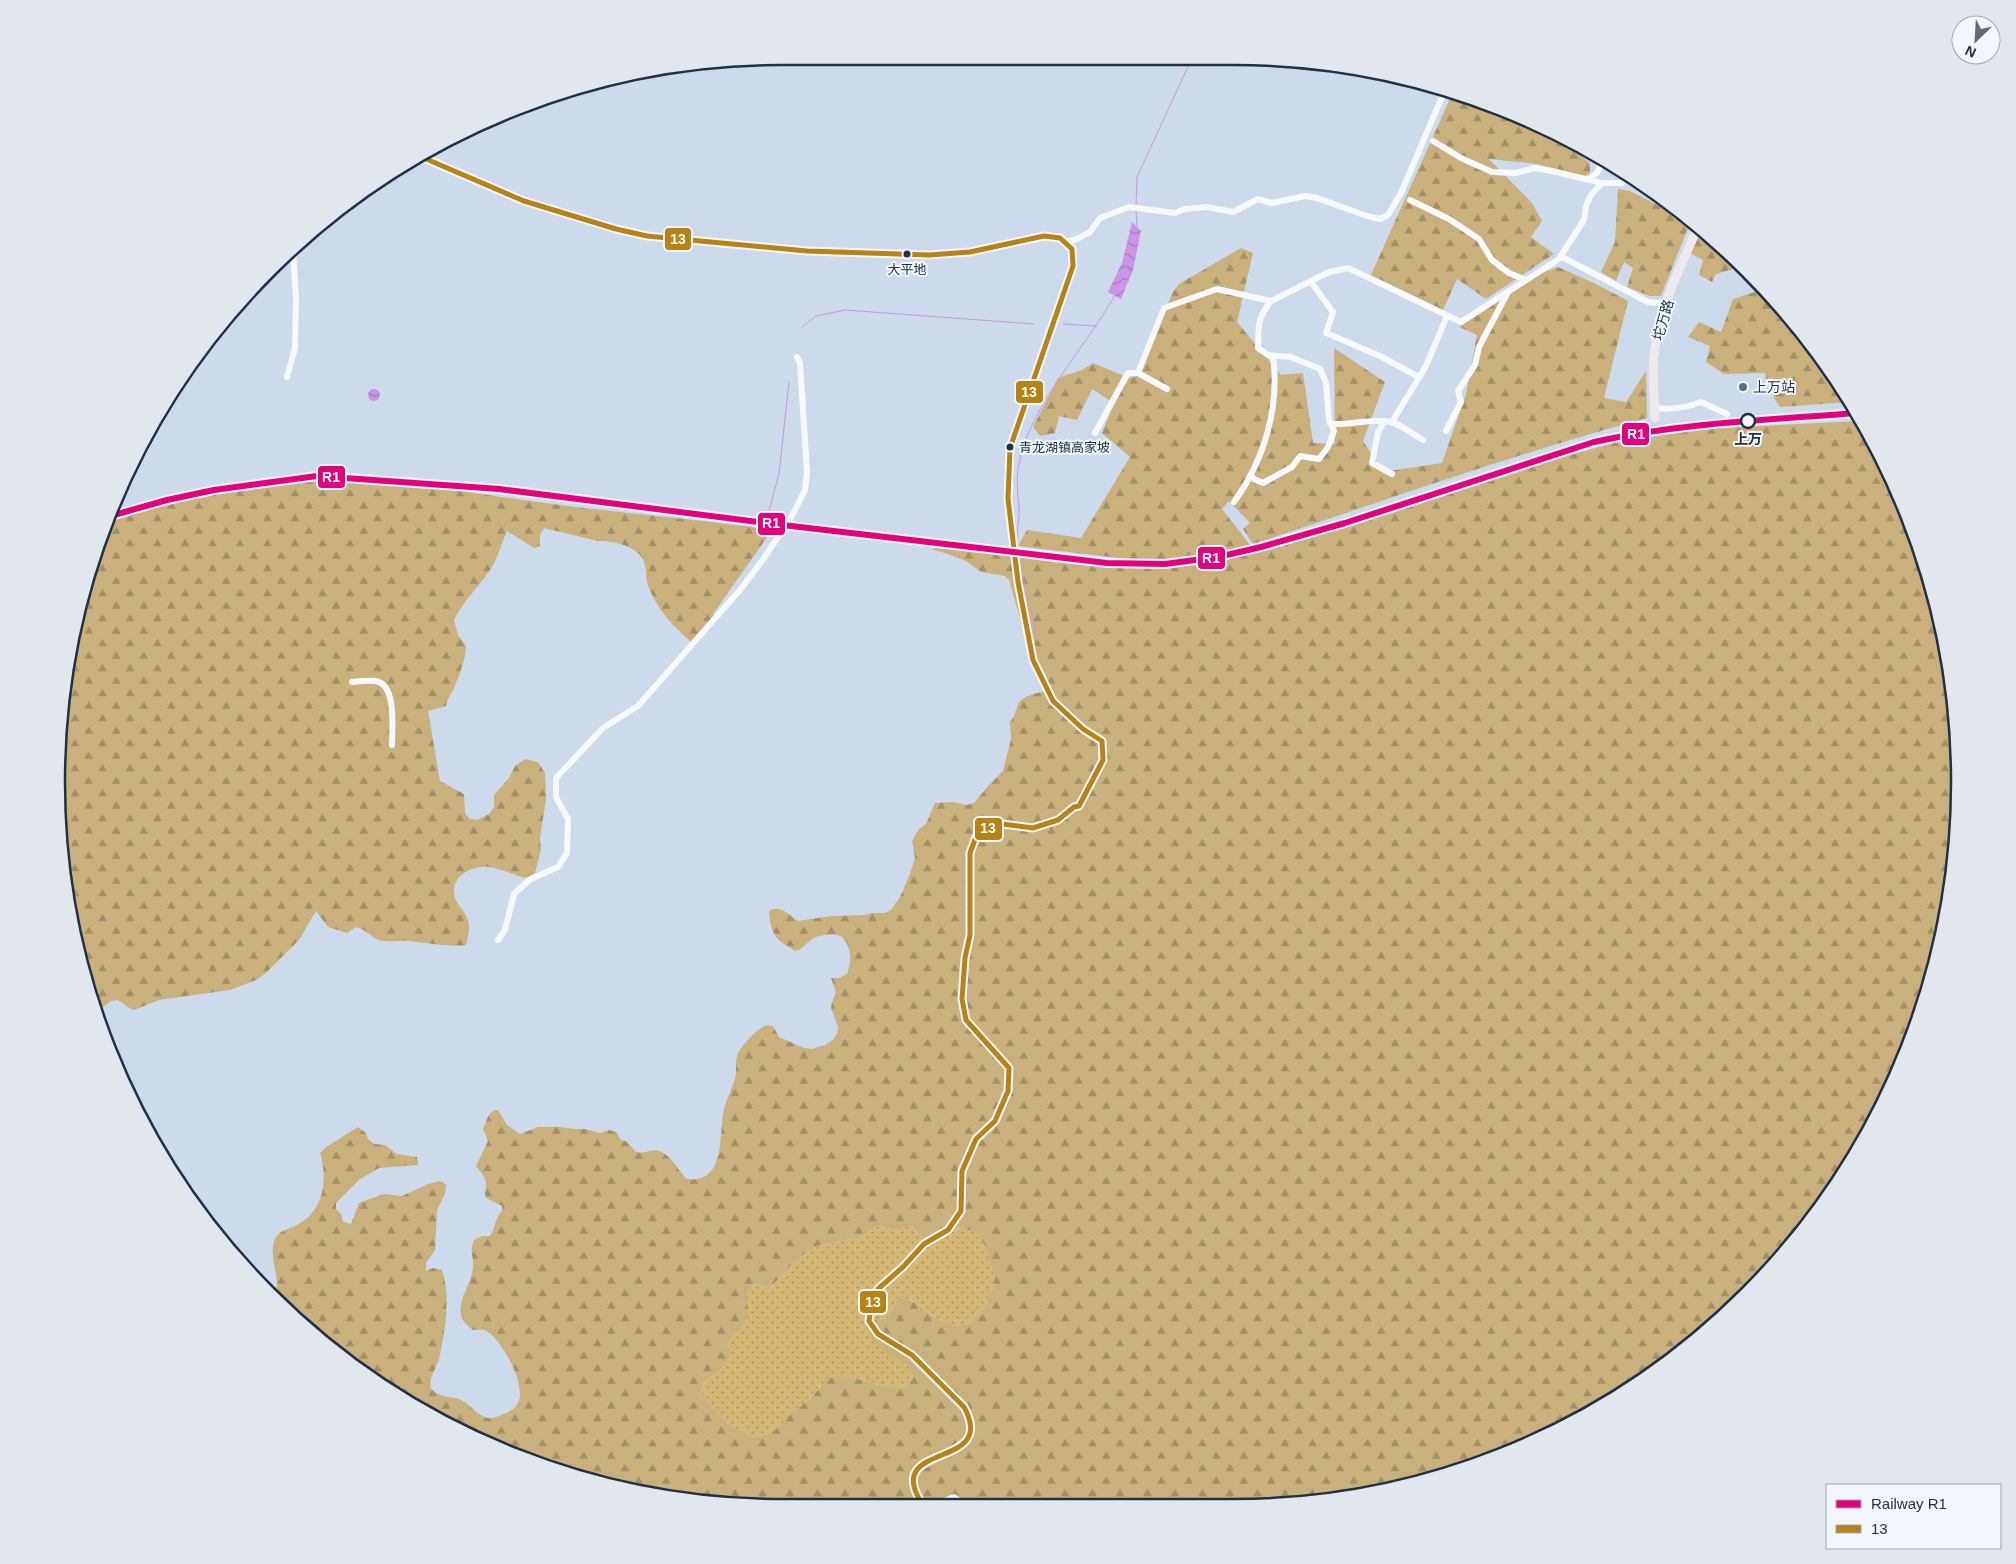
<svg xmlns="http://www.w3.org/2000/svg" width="2016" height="1564" viewBox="0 0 2016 1564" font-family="Helvetica,'Noto Sans SC',sans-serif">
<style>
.grass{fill:url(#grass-dots)}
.forest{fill:url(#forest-firs);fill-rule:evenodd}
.water{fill:url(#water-waves)}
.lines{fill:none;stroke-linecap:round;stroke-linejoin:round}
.stream{stroke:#ca95e4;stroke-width:1}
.minor-tunnel{stroke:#abb8cb;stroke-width:6;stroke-dasharray:6 3;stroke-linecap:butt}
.minor{stroke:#f8f9fc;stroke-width:6}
.major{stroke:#eee9ec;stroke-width:9}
.bus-1-casing{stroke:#f3f7fd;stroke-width:9}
.bus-1{stroke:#b78315;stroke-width:5}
.rail-1-casing{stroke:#f3f7fd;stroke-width:10}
.rail-1{stroke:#e5007d;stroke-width:6}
.bus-dot{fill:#223146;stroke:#f3f7fd;stroke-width:2}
.poi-dot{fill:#5e6c80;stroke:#f3f7fd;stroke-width:2}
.stop-dot{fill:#f3f7fd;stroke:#223146;stroke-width:2.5}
.labels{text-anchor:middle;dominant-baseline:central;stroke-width:4;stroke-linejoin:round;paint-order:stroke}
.bus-label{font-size:13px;fill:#223146;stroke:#f3f7fd}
.street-label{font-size:14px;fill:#223146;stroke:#f3f7fd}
.poi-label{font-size:14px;fill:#223146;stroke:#f3f7fd;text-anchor:start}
.stop-label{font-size:14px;font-weight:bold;fill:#223146;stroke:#f3f7fd}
.rim{fill:none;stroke:#223146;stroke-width:2.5}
.line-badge{stroke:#f3f7fd;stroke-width:2}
.badge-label{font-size:14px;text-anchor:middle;font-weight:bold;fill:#fff}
</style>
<defs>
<pattern id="grass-dots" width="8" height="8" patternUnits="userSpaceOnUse" patternTransform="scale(1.25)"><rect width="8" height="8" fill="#d6b774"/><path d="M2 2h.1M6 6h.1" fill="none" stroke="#ad9561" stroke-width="1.8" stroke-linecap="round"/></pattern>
<pattern id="forest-firs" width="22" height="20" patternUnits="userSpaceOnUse" patternTransform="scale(1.25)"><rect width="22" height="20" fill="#cab07c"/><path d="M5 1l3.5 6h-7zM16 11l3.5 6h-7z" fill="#a49067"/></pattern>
<pattern id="water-waves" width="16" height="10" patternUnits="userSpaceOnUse" patternTransform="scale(1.25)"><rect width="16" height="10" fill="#ca95e4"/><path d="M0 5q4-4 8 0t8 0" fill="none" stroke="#a47abb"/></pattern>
</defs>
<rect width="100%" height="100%" fill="#cddaec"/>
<path class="grass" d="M878,1225L896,1230L912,1225L927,1243C935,1238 945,1231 955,1229C978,1226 985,1241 990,1261C992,1267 995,1276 994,1283C990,1302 975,1330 952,1325C937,1321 922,1307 910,1299L896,1301L888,1318L880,1319L883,1349L910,1367L913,1379L906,1388L882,1386L847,1376L820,1386L809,1400L793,1412L780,1426L774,1431L754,1438C726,1424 718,1417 701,1391L703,1383C714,1373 739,1362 727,1344C733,1335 742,1329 746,1319C751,1306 741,1303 752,1285L758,1284L769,1289L799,1257L820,1245L861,1237Z"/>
<g class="forest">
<path d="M1453,92L1467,95L1538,124L1590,163V173L1584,177L1538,164L1489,159L1532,203L1542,221L1531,237L1554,254L1486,299L1457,279L1443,310L1371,275Z"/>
<path d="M1592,154L1676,206L1677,207L1620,177Z"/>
<path d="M1618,189L1630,191L1684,219L1688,228L1661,296H1650L1627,287L1633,268L1624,262L1616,281L1601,272L1615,242Z"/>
<path d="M1698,231L1704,233L1740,267L1716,274L1712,282L1699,275L1703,260L1688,252Z"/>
<path d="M1241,248L1253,253L1237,322L1281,375L1303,373L1313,443L1335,444L1334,348L1385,382L1363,441L1383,472L1442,463L1466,394L1477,335L1459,327L1542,273L1558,267L1596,284L1628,301L1604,398L1626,402L1646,371L1647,418C1514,454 1384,501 1253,544L1243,529L1250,523L1229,501L1222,509L1250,545L1207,555L1144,561L1018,546L1027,530L1081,538L1130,457L1102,433L1114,403L1092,389L1077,420L1059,416L1055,433L1040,436L1033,427L1058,378L1082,370L1093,363L1129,378L1137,376L1173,292L1179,284Z"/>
<path d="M1764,289C1795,317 1830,365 1850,402L1780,407L1774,398L1773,378L1766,379L1765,373L1724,374L1706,362L1710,346L1688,337L1699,322L1721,332L1733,299Z"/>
<path d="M1860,421L1905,505L1946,641L1960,782L1946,924L1904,1060L1837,1185L1747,1295L1637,1386L1468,1469L1328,1502L687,1501L548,1469L379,1386L271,1297L274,1296C283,1278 267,1258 275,1239C279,1230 290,1229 297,1225C324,1211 328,1180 320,1153L326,1147L358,1127L366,1133L368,1139L374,1144L385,1145L397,1154L417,1157L418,1165L379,1168L360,1179L336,1203V1209L341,1214L343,1222L351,1224L359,1203L384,1194L402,1196L428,1184L440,1181L446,1185L445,1194L437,1210L435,1250L426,1263V1271L433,1268L442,1270C451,1297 445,1332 439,1359C436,1370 428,1377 431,1389C444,1400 452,1395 463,1401C471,1406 479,1416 488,1418C495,1419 500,1415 506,1413C510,1411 516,1408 518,1403C527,1386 503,1342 488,1332C483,1329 479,1330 473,1330C446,1312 471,1290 473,1267C474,1255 469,1254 474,1240L482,1236H490C496,1227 494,1220 502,1211V1206L486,1198C484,1192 486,1190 486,1185C486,1177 481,1172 476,1166L488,1141L483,1129C487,1121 488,1110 498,1110L507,1125L520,1134L538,1127H559L575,1129H586L600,1133L609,1130L616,1132L621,1140L626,1141L636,1152C644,1154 652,1149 659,1151C672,1155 678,1171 687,1179C725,1184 719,1139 723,1115C725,1102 731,1091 735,1079C737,1071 735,1063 737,1056C739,1048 758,1028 765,1026C767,1025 772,1026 773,1026L779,1037L804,1048L812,1049L825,1045L833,1040L837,1034L838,1027L831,1008L832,1002L836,992L831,978H839L847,974C852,960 852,947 841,936C832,934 820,934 812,939C806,943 804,948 796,951C775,940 771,935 769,911C780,904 789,915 798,921L831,916L866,915L872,913H885L891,910L900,897L910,874L915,858L912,841L919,829L926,824L935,803L953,802L966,805L974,803L988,786L1003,771L1011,739L1010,722C1014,717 1015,714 1017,707C1021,695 1035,694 1045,691L1034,667L1009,580L1005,576L981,572L966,561L945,553L931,549L936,548L1124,568L1176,566L1204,562L1273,548L1566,456L1617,442L1699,429ZM878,1225L897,1230L912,1225L927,1243C935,1238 944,1231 954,1229C978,1226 985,1241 990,1261C992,1268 995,1276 994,1283C990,1302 975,1330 952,1325C933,1320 920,1303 902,1296L896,1301L888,1318L871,1321L867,1326C870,1346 895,1357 910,1367L913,1379L906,1388L882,1386L847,1376L828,1378L809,1400L793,1412L780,1426L774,1431L754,1438C726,1424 718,1417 701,1391L703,1383C714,1373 739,1362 727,1344C733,1335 744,1328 747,1317C751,1303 742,1302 752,1285L758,1284L769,1289L799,1257L820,1245L861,1237Z"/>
<path d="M315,481C395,479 474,494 553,504C626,514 699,519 772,530L713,614L717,619L695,646C683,634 670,624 661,610C656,602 649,591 647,582C646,575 646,566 643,559C636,546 612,540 598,541L544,528L540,535V546L534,548L507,531C501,544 498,558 490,570C478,588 463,601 454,620L458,635L466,646C465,661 460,674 454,688C451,695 447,699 446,706L428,711L440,781L464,794L465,813L470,819L477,820L489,814L494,807V795L509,778L515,766L525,759L538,762L545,773L546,799L540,838L541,850L535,873L526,878C514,875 502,869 489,867C471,865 449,877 455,898C458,906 464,910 467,918C471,926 468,937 466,945C447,947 429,943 410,941C400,940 391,943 379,940C373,939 368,930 356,927L347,933L328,927L316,911L299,940L266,973L256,980L230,990L159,1000L134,1010L129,1008L118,1000L111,1001L94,1013L58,829V734L81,594L111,521L186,499L240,488Z"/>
</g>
<g class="water">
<path d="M1132,222L1141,231L1133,270L1121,299L1108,292L1122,263Z"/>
<circle cx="374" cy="395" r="6"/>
</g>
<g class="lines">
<g class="stream">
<path d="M1136,205L1137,177L1192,58"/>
<path d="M1136,211L1137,227"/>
<path d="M1063,324L1097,326"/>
<path d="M802,327L816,316L845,310L1034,324"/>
<path d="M769,510L779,474L789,382"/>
<path d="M1017,539C1017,528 1020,516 1019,505C1017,490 1016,474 1020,459C1033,402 1086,347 1115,295"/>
<path d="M1019,559L1036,634"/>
</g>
<g class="minor-tunnel">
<path d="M1654,440L1655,418"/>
<path d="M1012,539L1015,559"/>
</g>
<g class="minor">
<path d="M1433,141L1461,158L1492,172L1516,173L1534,168L1552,171L1602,183H1622"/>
<path d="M417,155L524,201L616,229L647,236L807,251L929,255L970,252L1044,236C1056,237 1064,238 1072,249L1073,266L1010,448L1008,499L1012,539"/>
<path d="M389,177H391L392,175"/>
<path d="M1588,180L1597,173L1600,166"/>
<path d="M1410,200L1449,219L1479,239L1492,260L1509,273L1526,280"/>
<path d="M1065,242L1077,239L1090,232L1100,218L1129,207L1175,213L1185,209L1207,207L1233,212L1258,199L1272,203L1305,196L1317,198L1367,216L1380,219L1388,215L1401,193L1445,90"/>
<path d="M1560,257L1584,220L1586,206L1591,195L1602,183"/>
<path d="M1311,282L1333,312L1326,333L1380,356L1419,377"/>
<path d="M1138,373L1164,308L1217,289L1271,301L1329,272L1348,268L1461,322L1562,257L1648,302L1666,304"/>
<path d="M287,377L295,348L296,298L293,251"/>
<path d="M1655,408C1671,410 1686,408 1701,402L1727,414"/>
<path d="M1384,422L1378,432L1372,463L1392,474"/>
<path d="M1392,422L1426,366L1447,316"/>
<path d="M1332,424C1351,425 1372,418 1391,422C1402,425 1414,435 1423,440"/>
<path d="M1446,431L1461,402L1458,391L1475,365L1479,347L1508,292"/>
<path d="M1095,433L1128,373H1138L1167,389"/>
<path d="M1251,475L1254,479L1263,483L1292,467L1300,456L1319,459L1328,447L1334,431L1329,421L1326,383L1320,369L1291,357L1268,355L1258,348C1259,324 1256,321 1271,301"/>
<path d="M1234,502C1264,461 1280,407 1273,356"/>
<path d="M352,682C360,681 369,680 376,681C397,685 392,729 392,745"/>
<path d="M498,940L505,930L514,894L529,880L558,867L567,853L568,819L556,797V778L603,728L638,706L740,590L764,558L793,514L805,490L807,472L800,363L797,357"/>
<path d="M921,1502C883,1441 999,1470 964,1407L912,1355L878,1334L869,1321L871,1308L878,1289L903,1267L924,1244L948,1230L961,1211L962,1171L976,1139L995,1121L1008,1091L1009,1068L966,1020L962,999L965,958L970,935V853L976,837L984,830L1002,824L1033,828L1058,820L1074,807L1079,806L1103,760L1102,741L1083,729L1053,701L1033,660L1015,559"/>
<path d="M941,1502L954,1497L961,1502"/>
</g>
<path class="major" d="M1655,418C1654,393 1651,366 1656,341C1662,302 1682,264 1698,227"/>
<defs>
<path id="bus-1" d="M417,155L524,201L616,229L647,236L807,251L929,255L970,252L1044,236L1060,238L1072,249L1073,266L1010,448L1008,499L1018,582L1033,660L1053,701L1083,729L1102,741L1103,760L1079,806L1074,807L1058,820L1033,828L1002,824L984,830L976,837L970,853V935L965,958L962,999L966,1020L1009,1068L1008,1091L995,1121L976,1139L962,1171L961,1211L948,1230L924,1244L903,1267L878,1289L871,1308L869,1321L878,1334L912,1355L964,1407C999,1470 883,1441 921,1502"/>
</defs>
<use href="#bus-1" class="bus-1-casing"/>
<use href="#bus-1" class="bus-1"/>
<defs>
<path id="rail-1" d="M114,515L167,500L214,490L317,476L499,489L774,524L1107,563L1165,564L1218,557L1261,547L1345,523L1594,442C1681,423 1768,420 1856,413"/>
</defs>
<use href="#rail-1" class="rail-1-casing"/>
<use href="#rail-1" class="rail-1"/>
</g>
<g class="bus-dot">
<circle cx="907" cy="254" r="4.5"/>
<circle cx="1010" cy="447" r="4.5"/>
</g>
<circle class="poi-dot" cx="1743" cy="387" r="5"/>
<circle class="stop-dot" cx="1748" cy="421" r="7"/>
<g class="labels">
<g class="bus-label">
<text x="907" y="269">大平地</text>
<text x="1019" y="447" text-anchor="start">青龙湖镇高家坡</text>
</g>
<g class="street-label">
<text transform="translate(1663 320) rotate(-74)">坨万路</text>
</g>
<g class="poi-label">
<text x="1753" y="387">上万站</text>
</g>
<g class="stop-label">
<text x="1748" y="439">上万</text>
</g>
</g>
<path d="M0 0H2016V1564H0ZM782 65H1234A717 717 0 0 1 1951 782V782A717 717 0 0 1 1234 1499H782A717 717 0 0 1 65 782V782A717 717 0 0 1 782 65Z" fill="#e2e7ee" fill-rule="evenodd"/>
<path class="rim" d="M782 65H1234A717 717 0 0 1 1951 782V782A717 717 0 0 1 1234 1499H782A717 717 0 0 1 65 782V782A717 717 0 0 1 782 65Z"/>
<g class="line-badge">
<rect x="664" y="227" width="28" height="24" rx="5" fill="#b78315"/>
<rect x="1015" y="380" width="29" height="24" rx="5" fill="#b78315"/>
<rect x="1621" y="422" width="29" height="24" rx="5" fill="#e5007d"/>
<rect x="317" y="465" width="29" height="24" rx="5" fill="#e5007d"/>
<rect x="757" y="512" width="29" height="24" rx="5" fill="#e5007d"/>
<rect x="1197" y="546" width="29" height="24" rx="5" fill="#e5007d"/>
<rect x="974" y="817" width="29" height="24" rx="5" fill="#b78315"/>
<rect x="859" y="1290" width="28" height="24" rx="5" fill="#b78315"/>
</g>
<g class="badge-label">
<text x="678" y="244">13</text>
<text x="1029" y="397">13</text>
<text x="1636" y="439">R1</text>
<text x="331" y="482">R1</text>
<text x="771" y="528">R1</text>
<text x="1211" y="563">R1</text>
<text x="988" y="833">13</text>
<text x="873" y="1307">13</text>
</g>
<rect x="1826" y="1484" width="175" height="65" fill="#f3f7fd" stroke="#9fa8b4"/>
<rect x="1836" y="1500" width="25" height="8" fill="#e5007d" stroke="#9fa8b4"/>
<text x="1871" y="1509" font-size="15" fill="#223146">Railway R1</text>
<rect x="1836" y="1525" width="25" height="8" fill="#b78315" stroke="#9fa8b4"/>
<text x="1871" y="1534" font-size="15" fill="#223146">13</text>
<g transform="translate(1976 40) rotate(205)"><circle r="24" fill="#f3f7fd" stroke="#9fa8b4"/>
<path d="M0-4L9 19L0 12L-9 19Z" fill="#5e6c80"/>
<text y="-8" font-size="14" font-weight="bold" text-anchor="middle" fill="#223146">N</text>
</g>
</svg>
